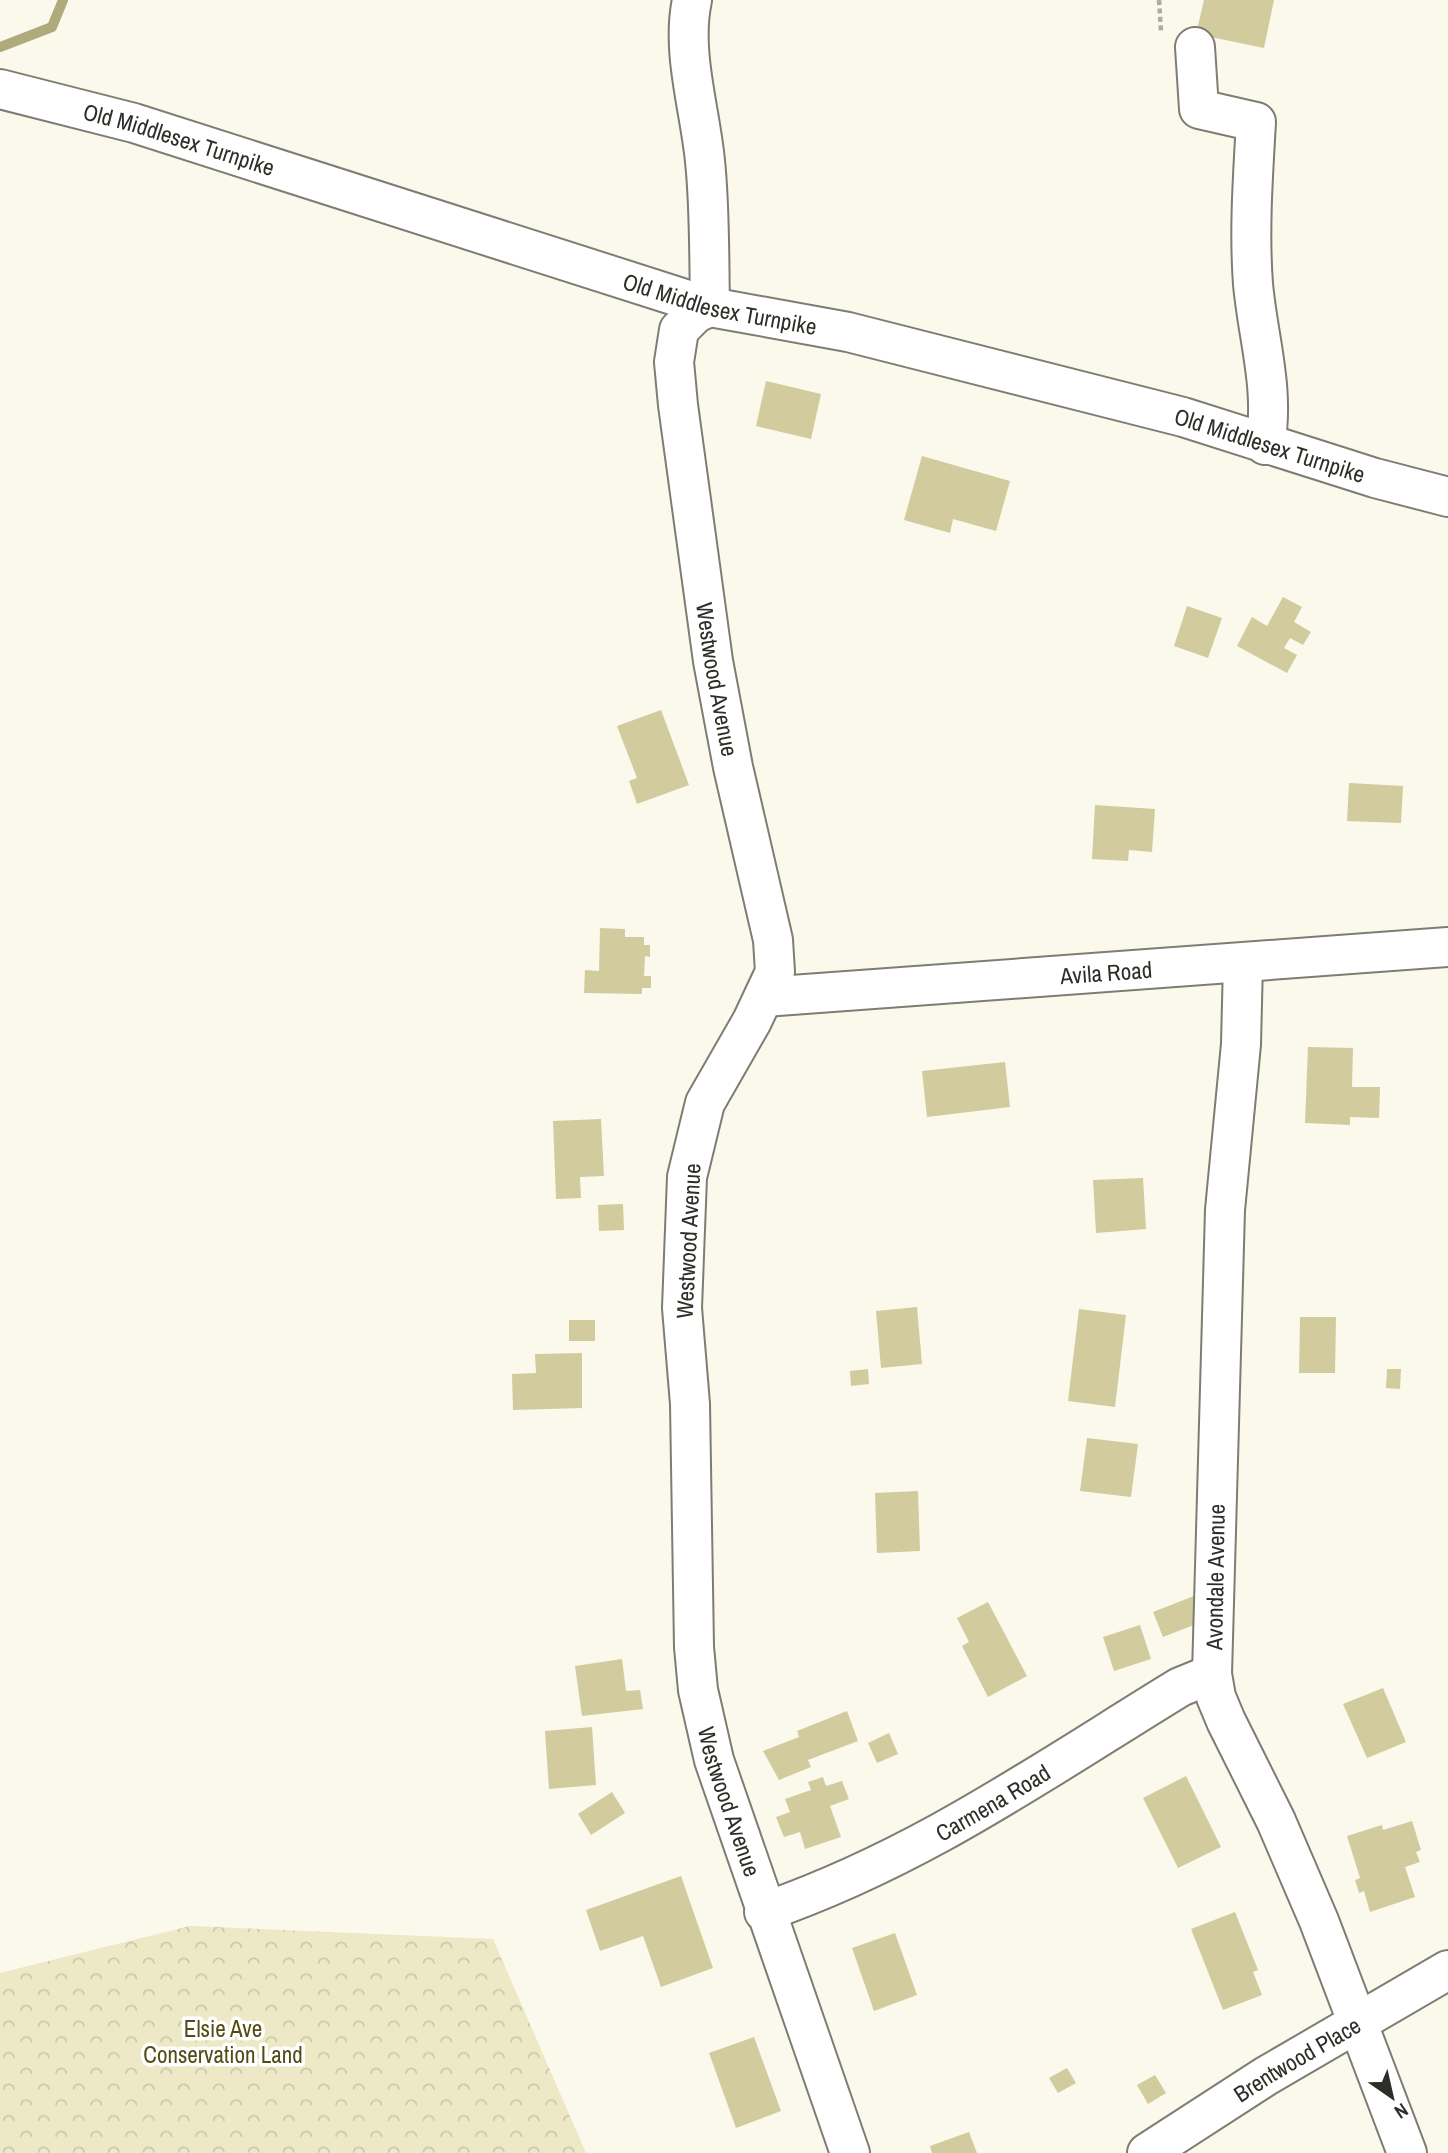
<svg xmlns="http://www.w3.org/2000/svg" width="1448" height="2153" viewBox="0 0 1448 2153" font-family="'Archivo Narrow',sans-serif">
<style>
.park{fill:url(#park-crowns)}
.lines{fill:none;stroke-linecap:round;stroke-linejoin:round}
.stream{stroke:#b0a97c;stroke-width:10}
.building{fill:#d2cb9d}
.minor-casing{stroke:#7e7d72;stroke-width:42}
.path{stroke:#ababa1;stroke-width:4.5;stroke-dasharray:5 3.5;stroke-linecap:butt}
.minor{stroke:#fff;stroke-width:38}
.labels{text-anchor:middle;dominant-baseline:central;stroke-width:7;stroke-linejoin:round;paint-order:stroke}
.street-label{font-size:23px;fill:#2e2e29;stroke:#fff}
.park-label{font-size:23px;fill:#544b15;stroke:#fff}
</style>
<defs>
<pattern id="park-crowns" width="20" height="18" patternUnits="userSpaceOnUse" patternTransform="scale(1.75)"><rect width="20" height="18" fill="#ede9c6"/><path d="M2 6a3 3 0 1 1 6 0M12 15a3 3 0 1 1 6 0" fill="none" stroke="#ccc8aa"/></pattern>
</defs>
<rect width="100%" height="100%" fill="#faf9ec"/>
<path class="park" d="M190,1926L493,1939L586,2153H0V1973Z"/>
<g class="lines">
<path class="stream" d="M0,47L52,27L63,0"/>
</g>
<g class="building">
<path d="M1204,0H1274L1264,48L1196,34Z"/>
<path d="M766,381L821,394L811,439L756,426Z"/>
<path d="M922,456L1010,481L996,531L953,519L950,533L904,520Z"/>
<path d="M1283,597L1302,607L1294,622L1311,632L1303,645L1290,638L1284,648L1297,655L1287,673L1237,646L1252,617L1267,626Z"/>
<path d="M1187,606L1222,618L1208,658L1174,646Z"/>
<path d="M661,710L689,785L637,804L629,781L637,778L617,726Z"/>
<path d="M1349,783L1403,786L1401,823L1347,821Z"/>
<path d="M1095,805L1155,809L1152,852L1129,850L1128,861L1092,859Z"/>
<path d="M600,928L625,929V937H644V945H650V957L645,956L644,976H651V988H642V994L584,993L585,970L599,971Z"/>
<path d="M1308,1047L1353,1048L1352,1087H1380L1379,1118L1350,1117V1125L1305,1123Z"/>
<path d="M1005,1062L1010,1107L927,1117L922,1071Z"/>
<path d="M601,1119L604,1176L580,1177L581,1198L556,1199L553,1121Z"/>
<path d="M1143,1178L1146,1229L1096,1233L1093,1180Z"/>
<path d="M623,1204L624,1230L599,1231L598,1205Z"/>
<path d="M917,1307L922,1364L881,1368L876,1311Z"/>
<path d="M1079,1309L1126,1315L1115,1407L1068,1401Z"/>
<path d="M1300,1317H1336L1335,1373H1299Z"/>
<rect x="569" y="1320" width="26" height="21"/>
<path d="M582,1353V1408L513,1410L512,1374L536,1373L535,1354Z"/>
<path d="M868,1369L869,1384L851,1386L850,1371Z"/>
<path d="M1387,1369H1401L1400,1389L1386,1388Z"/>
<path d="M1087,1438L1138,1444L1131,1497L1080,1491Z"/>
<path d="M918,1491L920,1551L877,1553L875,1493Z"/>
<path d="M1194,1596L1204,1621L1163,1637L1153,1612Z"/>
<path d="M988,1602L1027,1676L988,1697L962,1646L969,1642L957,1618Z"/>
<path d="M1140,1625L1151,1659L1114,1671L1103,1637Z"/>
<path d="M622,1659L626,1691L640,1690L643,1709L582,1716L575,1666Z"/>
<path d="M1383,1688L1406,1742L1367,1758L1343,1704Z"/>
<path d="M847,1711L858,1741L808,1760L811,1767L779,1780L763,1751L799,1737L797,1731Z"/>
<path d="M592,1727L596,1785L549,1789L545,1731Z"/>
<path d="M889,1733L898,1754L877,1763L868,1743Z"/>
<path d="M1186,1776L1221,1847L1178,1868L1143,1798Z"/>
<path d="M823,1777L826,1786L842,1781L849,1799L830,1806L841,1837L805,1849L800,1832L784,1837L776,1817L790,1812L785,1799L811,1790L808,1782Z"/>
<path d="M612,1792L625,1813L591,1835L578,1814Z"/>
<path d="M1412,1821L1421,1850L1416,1852L1420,1862L1405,1867L1415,1897L1370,1912L1364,1891L1359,1893L1355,1880L1360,1878L1347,1836L1382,1825L1383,1830Z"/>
<path d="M681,1876L713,1968L661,1987L643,1936L600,1951L586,1910Z"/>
<path d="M1235,1912L1258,1970L1253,1972L1262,1995L1223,2010L1191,1929Z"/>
<path d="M895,1933L917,1995L874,2011L852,1948Z"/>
<path d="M754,2037L781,2111L736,2128L709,2053Z"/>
<path d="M1067,2068L1076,2083L1058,2093L1049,2078Z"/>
<path d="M1155,2075L1166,2093L1148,2104L1137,2085Z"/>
<path d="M969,2132L977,2153H932L930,2146Z"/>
</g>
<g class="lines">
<defs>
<g id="minor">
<path d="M692,0C681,52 700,109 705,161C710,209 709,259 710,307"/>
<path d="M1195,47L1199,109L1256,122C1253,175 1249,230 1253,284C1258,339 1275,389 1265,445"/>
<path id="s1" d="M0,89L134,123L710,307L848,332L1183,417L1375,478L1448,497"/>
<path id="s2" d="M710,307L696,313L679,330L674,362L678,405L713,661L733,767L773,940L775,972L752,1021L705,1103L687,1177L682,1308L690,1404L694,1647L698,1690L714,1760L850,2153"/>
<path d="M1243,963L1241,1044L1225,1210L1212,1674L1216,1697L1226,1721L1276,1821L1319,1921L1407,2153"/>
<path id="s3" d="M764,997L1448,947"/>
<path id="s4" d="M764,1912C920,1858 1041,1772 1180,1687L1212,1674"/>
<path id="s5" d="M1147,2153L1266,2076L1448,1970"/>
</g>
</defs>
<use href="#minor" class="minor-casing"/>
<path class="path" d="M1159,0L1161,31"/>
<use href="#minor" class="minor"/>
</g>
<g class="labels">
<g class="street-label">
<text stroke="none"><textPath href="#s1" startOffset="186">Old Middlesex Turnpike</textPath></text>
<text stroke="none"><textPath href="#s1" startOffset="752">Old Middlesex Turnpike</textPath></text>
<text stroke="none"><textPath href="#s1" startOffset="1320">Old Middlesex Turnpike</textPath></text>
<text stroke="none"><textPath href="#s2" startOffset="392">Westwood Avenue</textPath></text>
<text stroke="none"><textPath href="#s3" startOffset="343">Avila Road</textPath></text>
<text transform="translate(688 1241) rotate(-87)">Westwood Avenue</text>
<text transform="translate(1215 1577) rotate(-89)">Avondale Avenue</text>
<text stroke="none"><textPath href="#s2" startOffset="1545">Westwood Avenue</textPath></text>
<text stroke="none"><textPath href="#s4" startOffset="254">Carmena Road</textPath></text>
<text stroke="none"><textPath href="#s5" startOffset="177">Brentwood Place</textPath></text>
</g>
<g class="park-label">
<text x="223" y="2028">Elsie Ave<tspan x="223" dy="26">Conservation Land</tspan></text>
</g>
</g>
<g transform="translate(1392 2097) rotate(146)" stroke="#ffffff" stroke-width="5" paint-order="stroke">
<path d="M0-5L12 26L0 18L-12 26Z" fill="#2e2e29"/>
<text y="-10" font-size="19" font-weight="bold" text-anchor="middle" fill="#2e2e29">N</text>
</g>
</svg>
